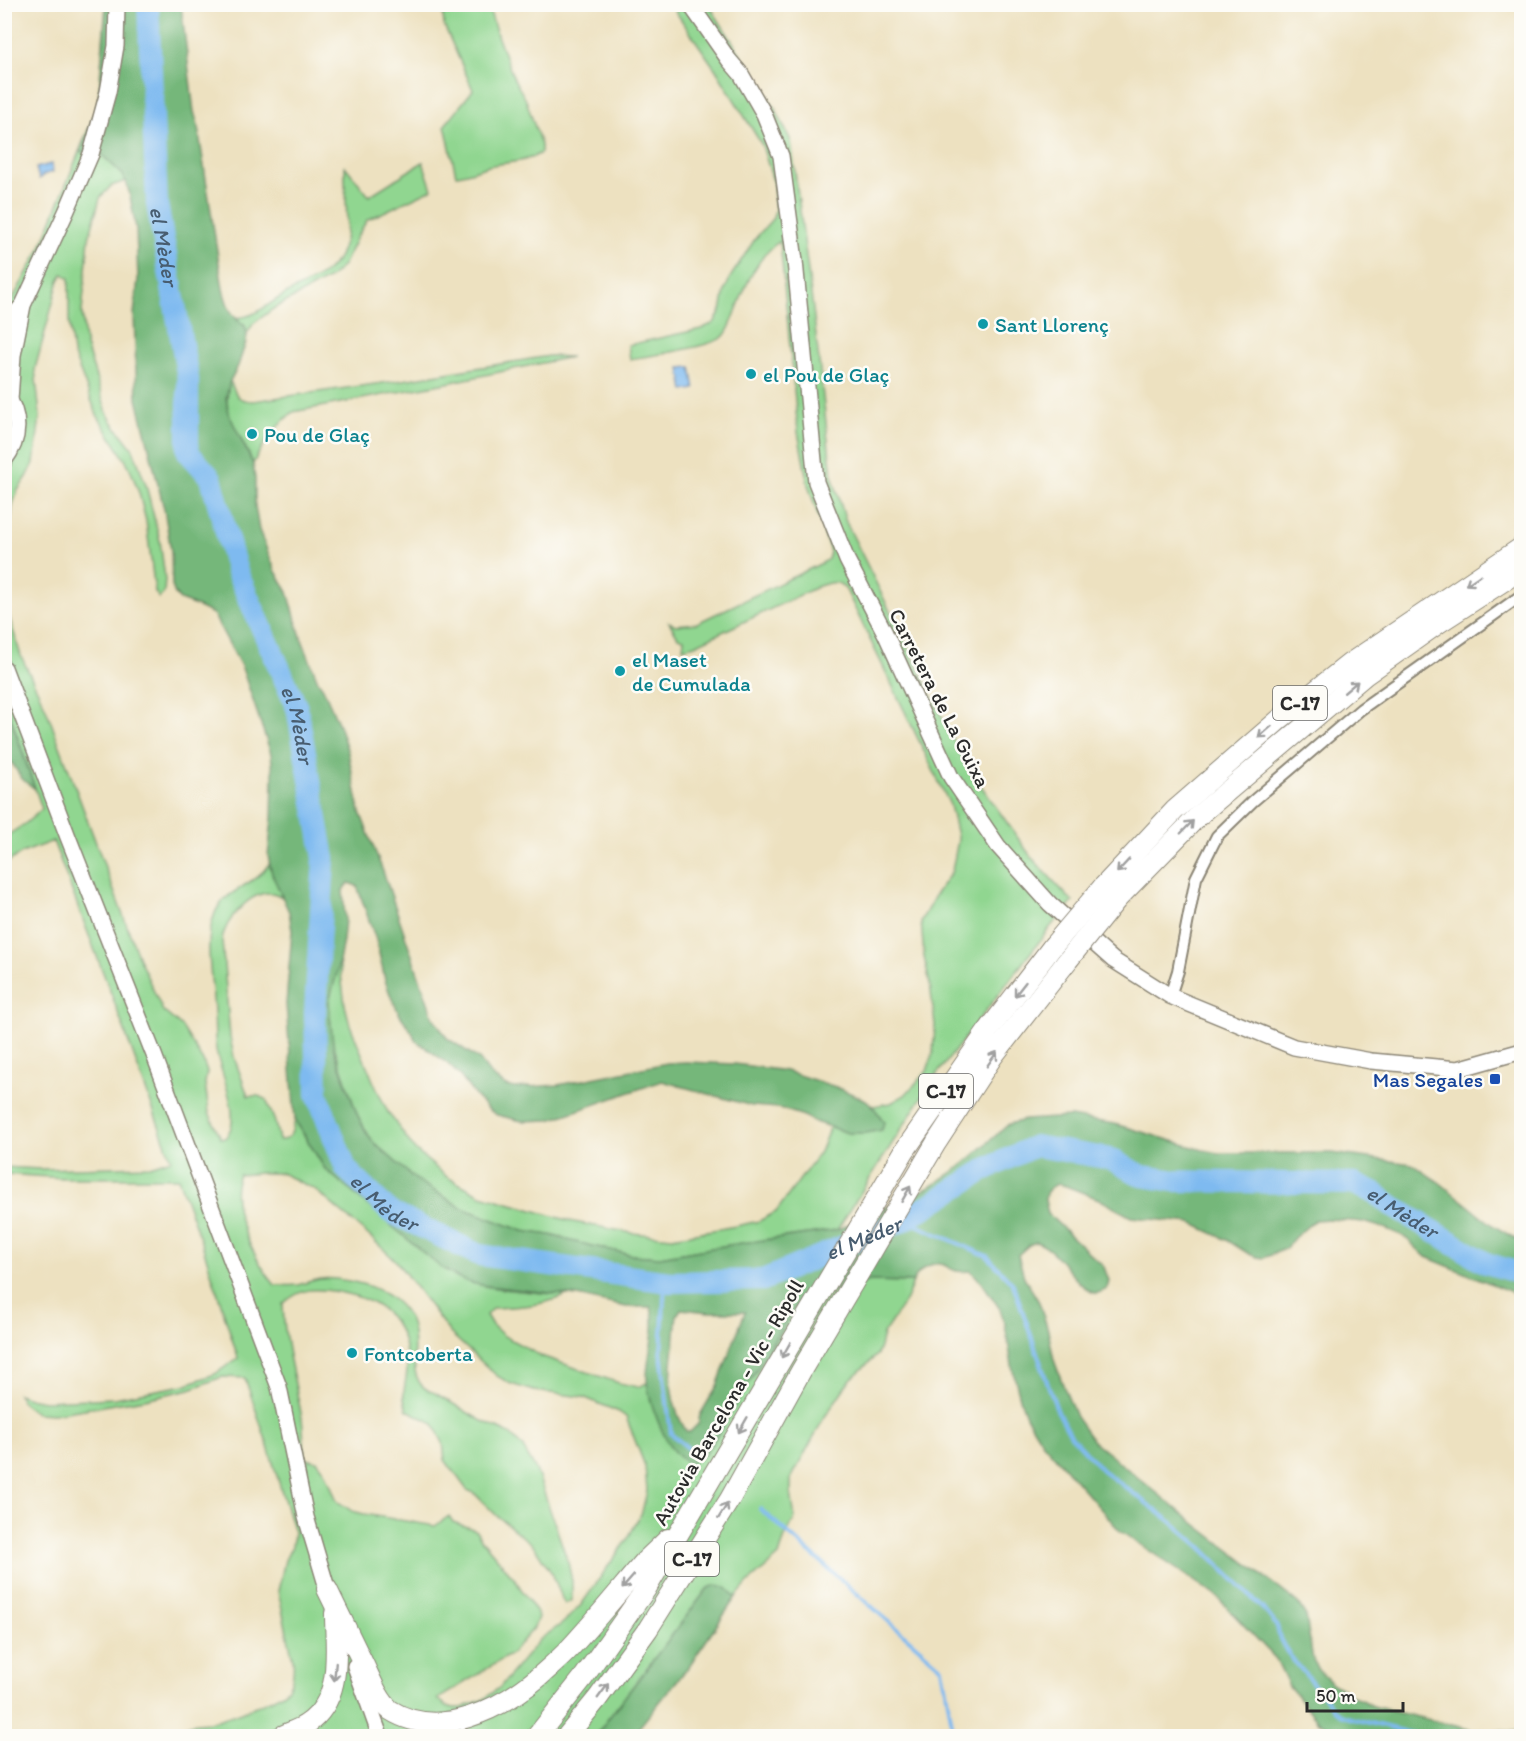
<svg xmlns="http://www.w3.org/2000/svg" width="1526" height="1741" viewBox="0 0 1526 1741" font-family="Itim,sans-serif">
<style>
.green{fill:#90d690;stroke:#5e805e;stroke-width:1.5;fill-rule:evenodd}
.forest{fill:#74b77a;stroke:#507152;stroke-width:1.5;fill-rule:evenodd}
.water{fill:#7ebaf0;stroke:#54728e;stroke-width:1.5}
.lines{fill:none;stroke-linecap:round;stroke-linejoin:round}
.stream{stroke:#7ebaf0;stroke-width:4}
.river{stroke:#7ebaf0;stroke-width:22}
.street-casing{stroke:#8c8676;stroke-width:14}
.secondary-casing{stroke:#8c8676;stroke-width:18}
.highway-casing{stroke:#8c8676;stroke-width:22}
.street{stroke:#fff;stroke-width:10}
.secondary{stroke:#fff;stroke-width:15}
.highway{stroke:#fff;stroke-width:20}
.highway-bridge-casing{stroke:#8c8676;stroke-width:22;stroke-linecap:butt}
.highway-bridge{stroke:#fff;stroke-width:20}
.oneway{stroke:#a0a0a0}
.culture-dot{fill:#0f9aa8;stroke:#fdfcf7;stroke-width:2}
.transit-dot{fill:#1a4fb4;stroke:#fdfcf7;stroke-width:2}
.labels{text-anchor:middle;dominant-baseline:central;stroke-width:5;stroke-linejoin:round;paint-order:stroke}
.shield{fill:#fdfcf7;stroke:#6a6a68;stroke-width:1.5}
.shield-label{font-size:20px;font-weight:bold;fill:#2b2b2b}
.culture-label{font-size:21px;fill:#0d838f;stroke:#fdfcf7;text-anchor:start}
.street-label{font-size:21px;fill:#2b2b2b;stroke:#fdfcf7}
.transit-label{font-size:21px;fill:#164399;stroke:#fdfcf7;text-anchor:end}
.water-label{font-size:22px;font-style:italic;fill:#485d70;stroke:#fdfcf7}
</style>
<rect width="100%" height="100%" fill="#fdfcf7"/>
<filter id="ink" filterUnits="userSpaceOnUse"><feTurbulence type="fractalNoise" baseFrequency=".0167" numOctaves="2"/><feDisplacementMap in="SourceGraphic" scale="12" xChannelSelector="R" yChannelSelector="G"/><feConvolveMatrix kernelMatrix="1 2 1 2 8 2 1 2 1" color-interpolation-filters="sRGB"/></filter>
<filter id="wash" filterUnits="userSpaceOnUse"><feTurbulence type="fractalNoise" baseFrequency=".008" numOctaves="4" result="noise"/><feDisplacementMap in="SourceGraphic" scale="24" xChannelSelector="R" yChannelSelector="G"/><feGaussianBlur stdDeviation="1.35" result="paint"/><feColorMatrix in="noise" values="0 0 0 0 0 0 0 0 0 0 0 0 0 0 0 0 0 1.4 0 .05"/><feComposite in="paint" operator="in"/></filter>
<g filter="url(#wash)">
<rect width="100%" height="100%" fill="#ede1c0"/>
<g class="green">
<path d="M442,5H488L498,38L514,79L526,100L541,145V153C522,164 510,161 489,166C478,169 468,174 456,175L445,125L473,90L444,25Z"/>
<path d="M671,5H709L775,108L791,141L813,309L832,475L846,522L965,763L1032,858L1073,902L1052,925L934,1078L837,1230L735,1244L660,1257L632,1255L571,1241L562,1237L523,1231L462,1208L415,1179L372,1141L357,1114L332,1040L329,1001L339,959L345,1005L350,1025L374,1083L388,1112L415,1150L447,1177L481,1195L574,1222L632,1233L672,1237L736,1226L759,1221L776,1212L820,1152L830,1127L848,1133H866L884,1122L873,1106L891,1103L905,1095L927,1071L933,1053L935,1025L930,984L924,957L921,921L936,894L952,871L958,840L950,805L846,590C838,579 831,582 819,586L695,645L683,648L684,639L678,637L669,622L676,625L697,623L822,563L828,559L830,552L808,485L798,432L780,241C758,256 747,282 738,306C734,316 731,328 724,336C714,347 648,356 630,359L628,345L701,329L714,323L721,311L725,290L731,276L755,239L773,218L775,210L773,181L762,145L716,70Z"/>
<path d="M79,152H99L122,174L126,181L111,186L100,198L89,238L82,312L85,342L107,413L115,426L133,449L146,485L160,541L165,578L164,593L159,598L155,592L146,521L139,493L129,466L97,415L73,353L69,322V278L63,274L59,280L35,369L40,416L34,463L27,477L18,490L13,504L5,564L7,610L21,656L45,706L140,961L163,1011L182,1027L203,1061L207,1072L205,1083L209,1113L221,1138H225C244,1120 220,1073 216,1050C214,1034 215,1016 213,999C211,971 204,940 215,913C224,890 256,885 269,864L283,898C279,895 275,893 270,893C249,892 225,921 222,940L230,1037L234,1057L248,1096H259L266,1099L275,1122L279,1140C291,1141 293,1129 295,1120L325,1169L455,1276C488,1292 531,1291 566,1295C542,1306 519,1307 493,1308L486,1315L492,1325L504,1336L541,1356L619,1383L638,1387L647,1383L653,1406L705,1454L800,1299L870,1281L913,1282L906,1300L883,1334L880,1347L877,1355L850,1380L843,1390L824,1418L791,1479V1493L795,1518L786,1534L779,1556L747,1584L736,1597L725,1587L708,1588L595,1736H202L200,1732L186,1726C194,1722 200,1723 209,1722C224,1719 280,1699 288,1688C293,1680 294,1669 293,1660L278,1591L285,1560L292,1546L294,1532L266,1440L245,1378L222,1377L190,1389L145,1399L54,1414L36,1413L23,1403L18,1394L29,1398L44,1401L114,1398L184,1385L215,1374L238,1358L203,1247L178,1178H63L5,1174L4,1167L40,1169L150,1166L171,1159L112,996L53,841L22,853L5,864V837L26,823L42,809L5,699V313L41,247ZM261,1173H281L314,1189L367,1234L396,1261L450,1333L497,1376L511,1384L534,1391L583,1397L619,1412L626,1417L645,1466L647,1491L642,1512L628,1538L581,1605L563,1623L539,1640L500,1687L484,1699L462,1708H454L447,1706L438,1699L511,1654L534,1628L538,1617L537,1613L514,1578L481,1539L476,1530L453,1522L449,1516L435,1526L364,1514L352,1511L337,1501L325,1471L317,1461L306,1459C303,1446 304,1432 302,1418C295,1380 284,1343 283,1304C301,1287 316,1288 338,1292C383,1300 407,1322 407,1369C407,1378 403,1388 404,1397C404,1401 406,1406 407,1410L433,1423L443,1443L445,1460L467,1490L474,1493L496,1515L534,1546L553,1575L563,1601L565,1604L572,1600V1581L568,1562L537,1472L522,1446L510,1434L480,1420L435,1393C407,1386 416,1354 413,1333C410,1307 385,1290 362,1284C350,1281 333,1277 320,1279C313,1280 306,1283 298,1285C291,1286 282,1285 275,1285C256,1262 225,1204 239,1175Z"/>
<path d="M423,162L432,189L367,220L358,235L343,266L330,278L273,309L253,324L247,334L245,326L234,317C250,320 265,306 279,298C293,289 310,283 323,274C359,248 343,203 345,166L369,196Z"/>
<path d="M549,356L571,357L452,382L293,412C274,428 264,442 253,464C242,432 219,419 230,381C237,395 235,400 253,401L397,381Z"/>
</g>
<g class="forest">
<path d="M106,5H181L194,112L197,121L223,289C227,305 231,317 245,326L247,334L246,342L238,366L230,381L226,398L229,414L253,464L255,479V506L259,530L275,570L288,592L301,637L318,681L323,688L339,725L348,752L360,812L384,874L433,1017L447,1038L479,1059L491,1075L506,1086L514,1088L558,1085L667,1063L686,1062L735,1064L786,1071L836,1087L866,1100L873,1106L884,1122L882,1130L866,1133H848L812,1121L804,1116L779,1108L752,1106L662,1081L550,1120L522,1121L497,1115L489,1110L476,1097L460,1076L447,1063L415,1040L412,1032L400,1015L391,997L385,980L376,940L357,886L349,883L343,890L345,919L343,940L337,973L329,1001L330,1017L334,1050L357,1114L366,1132L372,1141L415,1179L462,1208L523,1231L550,1235L571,1241L632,1255L660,1257L735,1244L837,1230L930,1187L960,1167L1009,1124L1025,1120L1070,1117L1115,1124L1203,1150L1218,1153H1332L1412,1164L1439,1182L1494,1226L1521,1242V1296L1426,1257L1408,1240L1401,1235L1384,1228L1363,1222L1330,1219L1315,1220L1295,1237L1285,1249L1264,1258L1257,1257L1249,1254L1227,1240L1191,1223L1131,1217L1099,1199L1066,1186L1058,1184L1051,1187L1046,1193L1045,1200L1048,1214L1104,1267L1109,1281L1107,1289C1103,1291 1099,1294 1094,1293C1090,1292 1085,1287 1082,1285C1066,1271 1056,1249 1036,1242L1029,1245L1018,1255L1024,1277L1039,1302L1048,1330L1054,1360L1065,1390L1076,1417L1093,1441L1189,1519L1298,1603L1306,1616L1313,1660L1321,1673L1332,1683L1359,1699L1373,1706L1388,1710L1473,1730L1521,1732V1736H1349L1330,1729L1318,1721L1289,1686L1276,1659L1215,1595L1120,1531L1042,1442L1026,1416L1021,1402L1013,1371L1005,1324L1000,1309L983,1284L971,1271C967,1271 961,1272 957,1271C952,1270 948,1267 944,1265C930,1260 918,1271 913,1282L870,1281L801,1299L774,1340L719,1433L705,1454L692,1463C688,1461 683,1460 679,1457C665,1445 648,1400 647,1381C646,1356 658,1331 651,1307H626L577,1296L487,1286L470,1283L455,1276L440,1267L325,1169L295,1120L286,1004L292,931L289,912L272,874L268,856L272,818L273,773L271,754L242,668L213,614L196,606L180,600L175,594L172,586L171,551L164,509L137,399L134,314L138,279L136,229L130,196L126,181L122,174L99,152H79L98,105ZM681,1309L709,1312H745L717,1386L700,1415L698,1424L690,1432L686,1431C662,1390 674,1365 676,1322L677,1315Z"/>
<path d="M4,699L35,789L22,779L12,763L5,761Z"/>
<path d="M717,1585L725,1587L736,1597L689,1666L632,1736H595L708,1588Z"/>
</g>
<g class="water">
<path d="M51,164L53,172L43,175L41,178L39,179L36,168Z"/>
<path d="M691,367L695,389L684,391L680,368Z"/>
</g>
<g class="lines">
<g class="stream">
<path d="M905,1220L987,1256L1013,1284L1057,1410L1071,1436L1102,1470L1173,1523L1201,1547L1267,1613L1277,1626L1280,1639L1287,1652L1334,1709L1342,1716L1422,1736"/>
<path d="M665,1281L661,1353L671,1434L694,1453"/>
<path d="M760,1509L942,1668L954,1736"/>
</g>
<path class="river" id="s1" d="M148,4L157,204L188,378V452L211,478L237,572L297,708L324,858L315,1013L317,1094L346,1169L390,1212L479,1255L669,1282L763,1280L905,1220L988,1168L1035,1146L1111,1159L1142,1176L1175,1181L1355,1184L1376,1194L1394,1207L1486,1263L1522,1274"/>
</g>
</g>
<g filter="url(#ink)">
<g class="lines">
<defs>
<path id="street" d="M1170,996L1178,971L1196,878L1217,836L1253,801L1361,709L1522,595"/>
<g id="secondary">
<path d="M690,4L729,60L741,74L764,114L781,156L795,261L816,482L847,560L885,633L951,777L998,846L1050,904L1113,960L1170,996L1294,1047L1371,1061L1458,1069L1522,1051"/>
<path d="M4,327L21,307"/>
<path d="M10,400L13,355L23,305L67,210L91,154L108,92L116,46L117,4"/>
<path d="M4,461C21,439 21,414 5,393"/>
<path d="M4,668L68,837L154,1055L279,1387L306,1517L330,1598"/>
<path d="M355,1666L380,1736"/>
</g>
<g id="highway">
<path d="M1102,888L1175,810L1280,719L1349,664L1522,547"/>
<path d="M1117,899L1198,816L1365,675L1440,622L1522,569"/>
<path d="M327,1589C339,1614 351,1638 363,1663C371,1679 377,1698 390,1710C439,1741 501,1709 540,1676C550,1667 561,1658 570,1648C596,1620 620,1590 645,1561C652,1554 660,1547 668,1539"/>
<path d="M282,1736C290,1732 300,1729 307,1724C344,1698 335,1652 335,1613"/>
<path d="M537,1736L583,1678L646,1589L905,1150L987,1032L1053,946"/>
<path d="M567,1736L598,1698L648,1629L730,1499L801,1371L936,1143L993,1056L1068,960"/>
</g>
</defs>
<use href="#street" class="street-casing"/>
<use href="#secondary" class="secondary-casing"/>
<use href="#highway" class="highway-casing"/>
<use href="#street" class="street"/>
<use href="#secondary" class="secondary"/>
<use href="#highway" class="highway"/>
<defs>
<g id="highway-bridge">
<path d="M1053,946L1102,888"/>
<path d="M1068,960L1117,899"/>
</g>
</defs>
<use href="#highway-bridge" class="highway-bridge-casing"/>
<use href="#highway-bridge" class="highway-bridge"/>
</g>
<defs><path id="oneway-shaft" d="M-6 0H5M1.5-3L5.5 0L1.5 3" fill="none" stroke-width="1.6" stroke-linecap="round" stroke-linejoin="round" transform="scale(1.5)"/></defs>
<g class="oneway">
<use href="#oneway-shaft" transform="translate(1473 580) rotate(146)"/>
<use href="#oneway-shaft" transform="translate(1351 687) rotate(-40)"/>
<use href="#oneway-shaft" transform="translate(1265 732) rotate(139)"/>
<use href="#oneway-shaft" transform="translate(1187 827) rotate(-46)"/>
<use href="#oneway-shaft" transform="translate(1123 866) rotate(133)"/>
<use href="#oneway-shaft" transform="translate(1020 989) rotate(128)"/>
<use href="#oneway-shaft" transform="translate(992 1059) rotate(-55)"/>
<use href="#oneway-shaft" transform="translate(906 1194) rotate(-60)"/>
<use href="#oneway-shaft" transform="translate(786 1350) rotate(120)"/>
<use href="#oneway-shaft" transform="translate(743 1425) rotate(120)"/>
<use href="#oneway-shaft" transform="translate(723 1511) rotate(-58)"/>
<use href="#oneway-shaft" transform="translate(628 1582) rotate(131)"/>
<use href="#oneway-shaft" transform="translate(335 1672) rotate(95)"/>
<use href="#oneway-shaft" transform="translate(603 1691) rotate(-54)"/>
</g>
</g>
<g class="culture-dot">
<circle cx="983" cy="324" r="6"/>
<circle cx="751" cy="374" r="6"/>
<circle cx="252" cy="434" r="6"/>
<circle cx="620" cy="671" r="6"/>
<circle cx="352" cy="1353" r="6"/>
</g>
<rect class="transit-dot" x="1489" y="1073" width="12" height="12" rx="3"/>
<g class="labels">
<g class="shield">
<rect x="1273" y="686" width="54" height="34" rx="4.5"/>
<rect x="919" y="1074" width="54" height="34" rx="4.5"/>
<rect x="665" y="1542" width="54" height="34" rx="4.5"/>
</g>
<g class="shield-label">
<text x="1300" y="703">C-17</text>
<text x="946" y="1091">C-17</text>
<text x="692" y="1559">C-17</text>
</g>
<g class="culture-label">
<text x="995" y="324">Sant Llorenç</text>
<text x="763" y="374">el Pou de Glaç</text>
<text x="264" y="434">Pou de Glaç</text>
<text x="632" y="659">el Maset<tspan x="632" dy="24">de Cumulada</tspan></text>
<text x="364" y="1353">Fontcoberta</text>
</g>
<g class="street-label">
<text transform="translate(940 698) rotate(63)">Carretera de La Guixa</text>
<text transform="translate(728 1402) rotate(-60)">Autovia Barcelona - Vic - Ripoll</text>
</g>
<g class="transit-label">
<text x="1483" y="1079">Mas Segales</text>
</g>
<g class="water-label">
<text stroke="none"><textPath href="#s1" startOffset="243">el Mèder</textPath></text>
<text stroke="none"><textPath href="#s1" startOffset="748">el Mèder</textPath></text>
<text stroke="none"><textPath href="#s1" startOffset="1252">el Mèder</textPath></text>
<text stroke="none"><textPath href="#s1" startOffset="2332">el Mèder</textPath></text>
<text stroke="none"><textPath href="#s1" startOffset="1756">el Mèder</textPath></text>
</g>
</g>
<rect width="1526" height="1741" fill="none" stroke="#fdfcf7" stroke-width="24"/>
<path d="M1307 1702v9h96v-9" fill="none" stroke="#2b2b2b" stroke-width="3"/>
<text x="1316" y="1702" font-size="18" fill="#2b2b2b" stroke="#fdfcf7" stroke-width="4.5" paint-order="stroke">50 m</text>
</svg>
